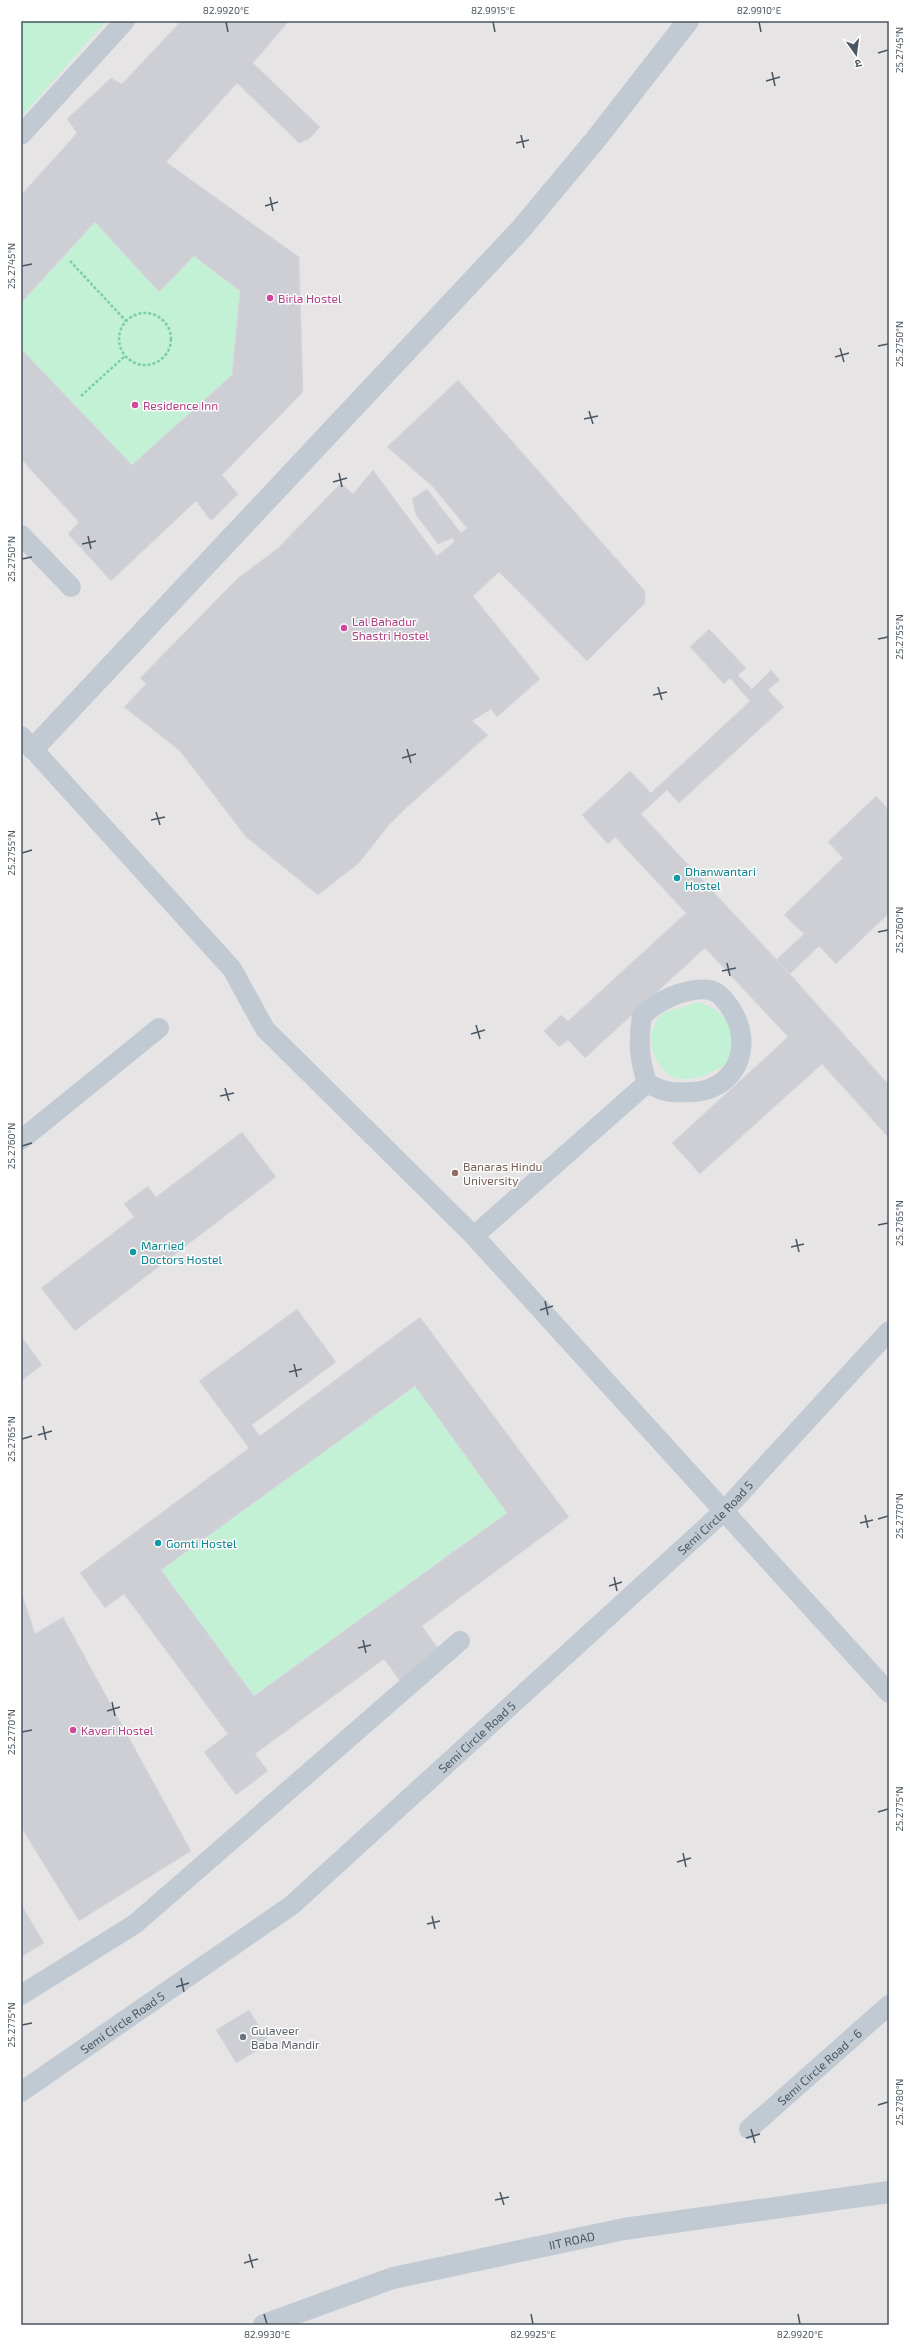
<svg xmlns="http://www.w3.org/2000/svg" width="910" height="2346" viewBox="0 0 910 2346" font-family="'Exo 2','Noto Sans Devanagari',sans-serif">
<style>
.education{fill:#e6e4e5}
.green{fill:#c3f1d5}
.building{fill:#cdcfd5;stroke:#d7d9de;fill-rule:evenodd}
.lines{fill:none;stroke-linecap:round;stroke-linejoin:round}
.path{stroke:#7ad0a6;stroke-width:2.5;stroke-dasharray:3 2;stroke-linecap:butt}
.service{stroke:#c1cad2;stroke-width:20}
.minor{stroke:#c1cad2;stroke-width:22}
.tertiary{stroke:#c1cad2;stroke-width:22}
.ticks{fill:none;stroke:#4a5661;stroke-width:1.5}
.hotel-dot{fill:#d1479c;stroke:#fff;stroke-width:1.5}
.culture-dot{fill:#0f9aa8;stroke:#fff;stroke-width:1.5}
.education-dot{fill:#8d6e63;stroke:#fff;stroke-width:1.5}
.worship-dot{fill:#6b7280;stroke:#fff;stroke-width:1.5}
.labels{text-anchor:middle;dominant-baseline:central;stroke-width:3;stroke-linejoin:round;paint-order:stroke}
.hotel-label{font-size:12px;fill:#b23c85;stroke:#fff;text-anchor:start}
.culture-label{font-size:12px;fill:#0d838f;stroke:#fff;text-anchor:start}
.education-label{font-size:12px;fill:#785e54;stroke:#fff;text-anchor:start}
.street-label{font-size:12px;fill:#4a5661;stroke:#fff}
.worship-label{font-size:12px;fill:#5b616d;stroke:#fff;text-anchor:start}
.neatline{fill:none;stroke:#4a5661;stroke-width:1.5}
.ticks-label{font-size:10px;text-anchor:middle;fill:#4a5661}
</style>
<rect width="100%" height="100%" fill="#f5f3f3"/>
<rect class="education" x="21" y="21" width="868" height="2304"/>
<g class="green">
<path d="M21,21H106L21,117Z"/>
<path d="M95,222L159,292L194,256L240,291L232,375L132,465L21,349V303Z"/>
<path d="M698,1002C712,1006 732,1018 733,1035C734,1043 729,1055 728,1063C714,1072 698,1080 681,1079C665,1079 648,1051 651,1037C652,1029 657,1021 661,1014Z"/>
<path d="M415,1386L507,1513L254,1696L161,1570Z"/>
</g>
<g class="building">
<path d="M181,21H289L253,63L320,127L309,139L299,143L237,83L166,162L299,257L303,392L222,475L238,494L211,521L196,501L111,581L68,534L79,522L21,459V349L132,465L232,375L240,291L194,256L159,292L95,222L21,303V195L77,133L67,119L111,78L122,84Z"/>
<path d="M458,380L645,591V603L587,661L499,572L473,596L540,679L497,717L491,709L472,721L488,735L405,809L388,826L359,863L318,895L246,837L180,751L124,707L146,684L140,678L238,578L277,549L341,483L353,494L373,470L437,556L454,542L453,538L438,544L416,515L412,499L427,489L461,533L467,528L432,486L387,447Z"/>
<path d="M709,629L746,668L738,675L752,689L771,670L780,680L768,690L784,707L679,803L667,790L641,814L790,974L889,1085V1138L822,1064L700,1174L672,1143L788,1037L705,948L585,1058L568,1040L559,1047L544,1031L561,1015L568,1021L686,913L615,837L608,844L582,815L630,771L651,793L750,701L730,678L724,684L690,647Z"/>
<path d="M876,796L889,810V913L836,964L819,946L790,974L776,960L804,934L784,915L843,858L828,842Z"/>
<path d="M242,1132L276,1177L75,1331L41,1288L134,1217L124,1204L148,1186L156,1197Z"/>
<path d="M297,1309L336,1362L252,1425L260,1436L420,1317L569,1517L422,1626L440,1651L400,1681L384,1659L255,1754L268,1771L236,1795L204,1752L228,1734L124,1594L105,1608L80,1573L249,1448L199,1381ZM415,1386L507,1513L254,1696L161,1570Z"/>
<path d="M21,1336L42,1365L21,1381Z"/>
<path d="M21,1591L35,1634L63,1617L191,1851L79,1921L21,1827Z"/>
<path d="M21,1904L44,1943L21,1957Z"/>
<path d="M249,2010L270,2043L236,2063L216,2030Z"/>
</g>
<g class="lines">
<g class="path">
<path d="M70,261L126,321"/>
<circle cx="145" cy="339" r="26"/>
<path d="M81,396L125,356"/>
</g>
<g class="service">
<path d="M21,135L125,21"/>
<path d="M21,535L71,587"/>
<path d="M21,736L232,969L265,1029L474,1236L889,1693"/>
<path d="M21,1140L159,1028"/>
<path d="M474,1236L647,1083C665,1093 672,1093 693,1092C738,1089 754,1044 731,1009C727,1003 722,996 717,993C707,986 688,991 678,994C664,999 652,1006 642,1016C638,1040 639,1059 647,1083"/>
<path d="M21,1995L135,1924L460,1641"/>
<path id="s1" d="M21,2092L292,1905L724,1511L889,1331"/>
<path id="s2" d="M749,2129L889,2005"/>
</g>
<path class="minor" d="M33,749L521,229L596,139L688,21"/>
<path class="tertiary" id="s3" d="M264,2325L393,2278L624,2229L889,2192"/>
</g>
<path class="ticks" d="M226,22L228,32M493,22L495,32M759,22L761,32M878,53L888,50M772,72L775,86M766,81L780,77M521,135L524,148M516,143L529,140M270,197L273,211M265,206L278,202M22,266L32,264M878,346L888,344M840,348L844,362M835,357L849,353M589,411L593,424M584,419L598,416M339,473L342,487M333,482L347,478M88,536L91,549M82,544L96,541M22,559L32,557M878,639L888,637M658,687L662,700M653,695L667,692M407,749L411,763M402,758L416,754M156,812L160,825M151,820L165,817M22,853L32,850M878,932L888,930M727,963L730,976M722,971L736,968M476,1025L480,1039M471,1034L485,1030M225,1088L229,1101M220,1096L234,1093M22,1146L32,1143M878,1225L888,1223M796,1239L799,1252M791,1247L804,1244M545,1301L548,1315M540,1310L553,1306M294,1364L297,1377M289,1372L302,1369M43,1426L46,1440M38,1435L52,1431M22,1439L32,1436M865,1515L868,1528M878,1519L888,1516M860,1523L873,1520M614,1577L617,1591M609,1586L622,1582M363,1640L366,1653M358,1648L371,1645M112,1702L115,1716M107,1711L120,1707M22,1732L32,1730M878,1812L888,1809M683,1853L686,1867M677,1862L691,1858M432,1916L435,1929M427,1924L440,1921M181,1978L184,1992M176,1987L189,1983M22,2025L32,2023M878,2105L888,2102M751,2129L755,2143M746,2138L760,2134M500,2192L504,2205M495,2200L509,2197M249,2254L253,2268M244,2263L258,2259M264,2314L267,2324M531,2314L533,2324M798,2314L800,2324"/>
<g class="hotel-dot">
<circle cx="270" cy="298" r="4"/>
<circle cx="135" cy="405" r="4"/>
<circle cx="344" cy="628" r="4"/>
<circle cx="73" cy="1730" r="4"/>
</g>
<g class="culture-dot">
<circle cx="677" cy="878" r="4"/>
<circle cx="133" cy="1252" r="4"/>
<circle cx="158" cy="1543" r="4"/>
</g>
<circle class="education-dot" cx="455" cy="1173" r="4"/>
<circle class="worship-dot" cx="243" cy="2037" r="4"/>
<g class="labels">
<g class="hotel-label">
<text x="278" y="298">Birla Hostel</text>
<text x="143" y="405">Residence Inn</text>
<text x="352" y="621">Lal Bahadur<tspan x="352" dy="14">Shastri Hostel</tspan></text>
<text x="81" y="1730">Kaveri Hostel</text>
</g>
<g class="culture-label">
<text x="685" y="871">Dhanwantari<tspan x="685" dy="14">Hostel</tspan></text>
<text x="141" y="1245">Married<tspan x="141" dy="14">Doctors Hostel</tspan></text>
<text x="166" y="1543">Gomti Hostel</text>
</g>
<g class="education-label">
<text x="463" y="1166">Banaras Hindu<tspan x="463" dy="14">University</tspan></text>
</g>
<g class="street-label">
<text stroke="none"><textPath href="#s1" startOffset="903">Semi Circle Road 5</textPath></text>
<text stroke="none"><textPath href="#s1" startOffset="579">Semi Circle Road 5</textPath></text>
<text stroke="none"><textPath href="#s1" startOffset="123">Semi Circle Road 5</textPath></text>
<text stroke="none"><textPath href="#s2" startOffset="94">Semi Circle Road - 6</textPath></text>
<text stroke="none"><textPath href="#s3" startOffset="320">IIT ROAD</textPath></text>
</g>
<g class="worship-label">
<text x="251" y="2030">Gulaveer<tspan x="251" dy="14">Baba Mandir</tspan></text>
</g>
</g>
<rect width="910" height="2346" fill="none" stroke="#ffffff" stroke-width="44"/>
<g transform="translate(856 54) rotate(166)" stroke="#ffffff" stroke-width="3" paint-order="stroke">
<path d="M0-3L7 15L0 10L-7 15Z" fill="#4a5661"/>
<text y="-6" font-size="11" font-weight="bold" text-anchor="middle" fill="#4a5661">उ</text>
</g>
<rect x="22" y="22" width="866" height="2302" class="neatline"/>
<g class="ticks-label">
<text x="226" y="14">82.9920°E</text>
<text x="493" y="14">82.9915°E</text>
<text x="759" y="14">82.9910°E</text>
<text transform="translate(899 50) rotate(-90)" y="4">25.2745°N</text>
<text transform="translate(11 266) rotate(-90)" y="4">25.2745°N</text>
<text transform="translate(899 344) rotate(-90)" y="4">25.2750°N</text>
<text transform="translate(11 559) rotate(-90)" y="4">25.2750°N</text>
<text transform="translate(899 637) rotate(-90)" y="4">25.2755°N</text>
<text transform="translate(11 853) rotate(-90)" y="4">25.2755°N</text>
<text transform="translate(899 930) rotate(-90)" y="4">25.2760°N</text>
<text transform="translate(11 1146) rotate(-90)" y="4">25.2760°N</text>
<text transform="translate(899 1223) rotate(-90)" y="4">25.2765°N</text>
<text transform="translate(11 1439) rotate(-90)" y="4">25.2765°N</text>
<text transform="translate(899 1516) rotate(-90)" y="4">25.2770°N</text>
<text transform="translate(11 1732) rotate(-90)" y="4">25.2770°N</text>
<text transform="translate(899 1809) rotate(-90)" y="4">25.2775°N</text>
<text transform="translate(11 2025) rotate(-90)" y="4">25.2775°N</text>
<text transform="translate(899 2102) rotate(-90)" y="4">25.2780°N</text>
<text x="267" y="2338">82.9930°E</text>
<text x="533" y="2338">82.9925°E</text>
<text x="800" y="2338">82.9920°E</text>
</g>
</svg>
